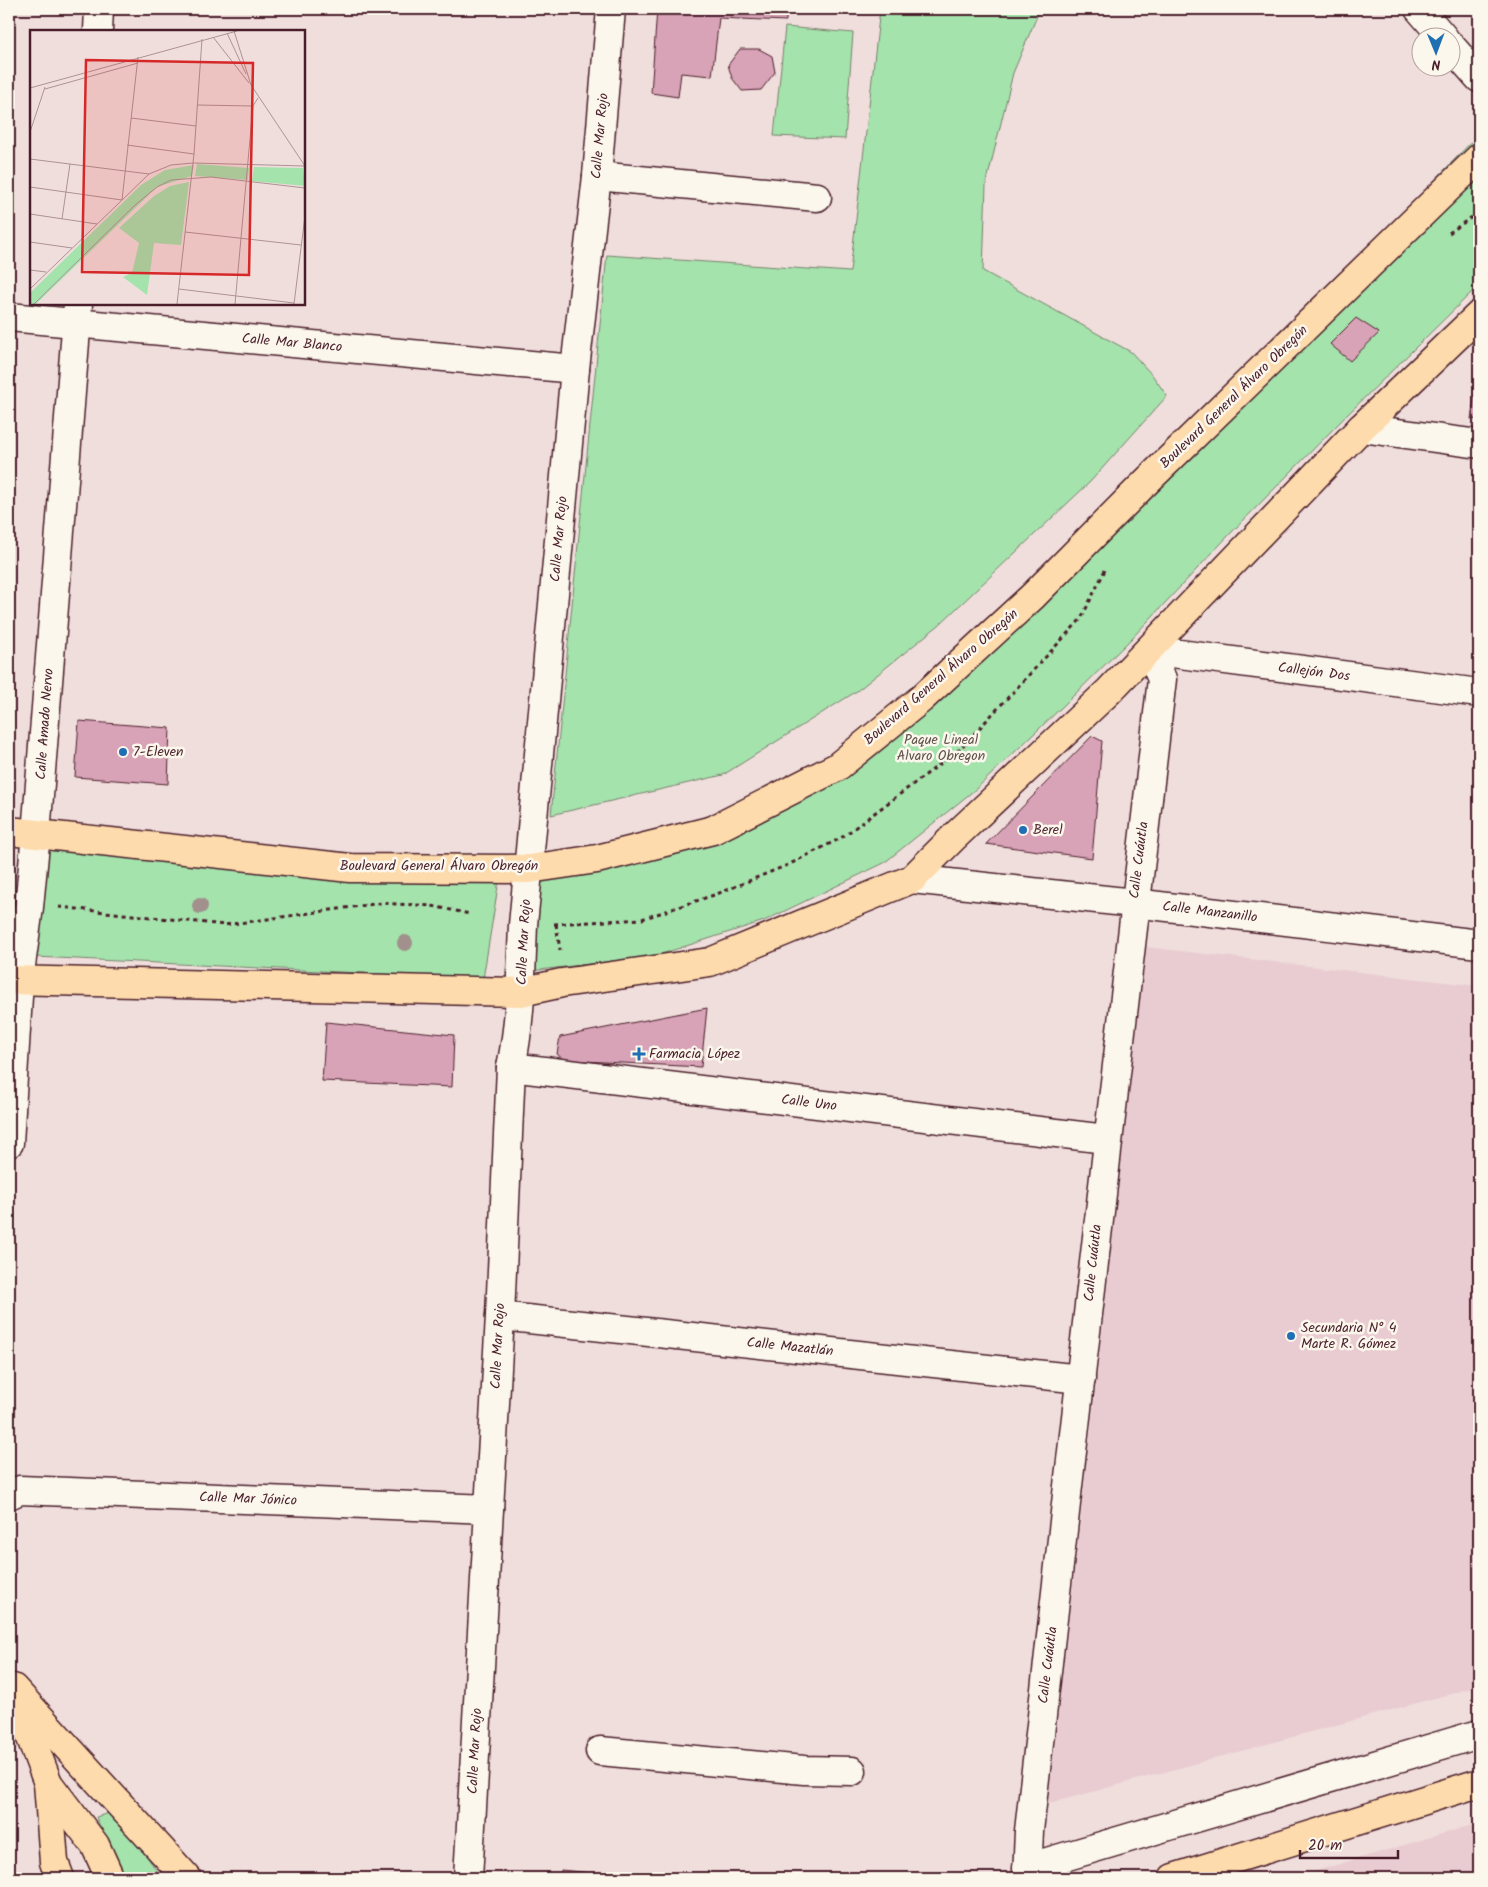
<svg xmlns="http://www.w3.org/2000/svg" width="1488" height="1887" viewBox="0 0 1488 1887" font-family="Kalam,sans-serif">
<style>
.built{fill:#e9ccd1}
.green{fill:#a4e3ac;stroke:#77816c}
.building{fill:#d8a2b7;stroke:#4a1f2b}
.lines{fill:none;stroke-linecap:round;stroke-linejoin:round}
.minor-casing{stroke:#4a1f2b;stroke-width:31}
.major-casing{stroke:#4a1f2b;stroke-width:31}
.path{stroke:#4a1f2b;stroke-width:3;stroke-dasharray:4 4;stroke-linecap:butt}
.minor{stroke:#fbf7ec;stroke-width:28}
.major{stroke:#fedbac;stroke-width:28}
.tree{fill:#a1908c}
.poi-dot{fill:#1f6fb2;stroke:#fbf7ec;stroke-width:2}
.labels{text-anchor:middle;dominant-baseline:central;stroke-width:5;stroke-linejoin:round;paint-order:stroke}
.street-label{font-size:14px;fill:#4a1f2b;stroke:#fbf7ec}
.park-label{font-size:14px;fill:#60504b;stroke:#fbf7ec}
.poi-label{font-size:14px;fill:#4a1f2b;stroke:#fbf7ec;text-anchor:start}
.inset-road{fill:none;stroke:#ae9295;stroke-width:1}
.view{fill:#d62828;fill-opacity:0.15;stroke:#d62828;stroke-width:2.5}
.inset-edge{fill:none;stroke:#4a1f2b;stroke-width:2.5}
</style>
<rect width="100%" height="100%" fill="#f0dedc"/>
<filter id="ink" filterUnits="userSpaceOnUse"><feTurbulence type="fractalNoise" baseFrequency=".02" numOctaves="2"/><feDisplacementMap in="SourceGraphic" scale="10" xChannelSelector="R" yChannelSelector="G"/><feConvolveMatrix kernelMatrix="1 2 1 2 8 2 1 2 1" color-interpolation-filters="sRGB"/></filter>
<g filter="url(#ink)">
<g class="built">
<path d="M1146,947L1479,986V1686L1048,1804Z"/>
<path d="M1479,1823V1878H1292Z"/>
</g>
<g class="green">
<path d="M880,9H1040L1013,73L986,185L983,271L1131,352L1153,376L1167,396L1090,482L939,625L857,691L723,775L551,815L607,255L850,272Z"/>
<path d="M785,27L853,33L845,139L774,136Z"/>
<path d="M1479,134V285L1345,417L1229,535L1132,638L1062,707L977,788L884,863L764,921L655,956L506,974L508,935L521,874L596,864L834,769L1160,466Z"/>
<path d="M22,842L500,874L483,979L16,956Z"/>
<path d="M115,1811L162,1878H122L96,1817Z"/>
</g>
<g class="building">
<path d="M657,9H786V21L719,18L712,76L681,73L678,97L651,93Z"/>
<path d="M740,49H759L772,56L775,72L761,90L742,91L732,78L728,65Z"/>
<path d="M1356,318L1379,333L1350,361L1330,344Z"/>
<path d="M1477,379H1479V420L1471,419Z"/>
<path d="M79,721L170,728L168,784L75,777Z"/>
<path d="M1092,736L1102,741L1092,858L986,844Z"/>
<path d="M707,1008L701,1067L564,1060L557,1054L560,1037Z"/>
<path d="M326,1022L454,1035L452,1087L322,1081Z"/>
<path d="M561,1870L645,1878H560Z"/>
</g>
<g class="lines">
<defs>
<g id="minor">
<path d="M1419,9L1444,38"/>
<path d="M98,31L99,9"/>
<path d="M1450,45L1479,78"/>
<path d="M597,176L817,197"/>
<path d="M9,317L575,369"/>
<path d="M1361,428L1479,444"/>
<path d="M1149,650L1479,693"/>
<path d="M912,879L1134,903L1479,944"/>
<path d="M511,1067L1106,1139"/>
<path d="M9,1143L19,980L29,907L36,834L78,304"/>
<path d="M500,1316L1081,1379"/>
<path d="M9,1495L20,1490L489,1509"/>
<path d="M600,1751L804,1770L852,1771"/>
<path d="M1027,1868L1479,1734"/>
<path d="M468,1878L500,1316L511,1067C521,1020 521,972 523,925L575,369L597,176L611,9"/>
<path d="M1027,1878L1029,1831C1073,1447 1114,1063 1162,679L1149,650"/>
</g>
<g id="major">
<path d="M9,831L350,868L529,869L597,859L713,830L837,767L921,699L1033,596L1144,484L1479,158"/>
<path d="M9,980L521,992L562,983L710,962L912,879L953,838L1109,691L1361,428L1479,315"/>
<path d="M13,1688L187,1878"/>
<path d="M17,1701L48,1783L54,1862L60,1878"/>
<path d="M48,1783L95,1845L110,1878"/>
<path d="M1173,1878L1479,1783"/>
</g>
</defs>
<use href="#minor" class="minor-casing"/>
<use href="#major" class="major-casing"/>
<g class="path">
<path d="M1449,233L1479,212"/>
<path d="M59,907L225,925L381,903L432,906L470,914"/>
<path d="M554,924L642,919L717,894L790,864L841,838L959,750L1081,619L1105,570"/>
<path d="M556,924L560,950"/>
</g>
<use href="#minor" class="minor"/>
<use href="#major" class="major"/>
</g>
<g class="tree">
<circle cx="200" cy="906" r="8"/>
<circle cx="405" cy="943" r="8"/>
</g>
</g>
<g class="poi-dot">
<circle cx="123" cy="752" r="5"/>
<circle cx="1023" cy="830" r="5"/>
<path d="M636.5 1046.5h5v5h5v5h-5v5h-5v-5h-5v-5h5z"/>
<circle cx="1291" cy="1336" r="5"/>
</g>
<g class="labels">
<g class="street-label">
<text transform="translate(600 136) rotate(-85)">Calle Mar Rojo</text>
<text transform="translate(292 343) rotate(5)">Calle Mar Blanco</text>
<text transform="translate(1234 397) rotate(-44)">Boulevard General Álvaro Obregón</text>
<text transform="translate(559 539) rotate(-85)">Calle Mar Rojo</text>
<text transform="translate(1314 672) rotate(7)">Callejón Dos</text>
<text transform="translate(941 677) rotate(-41)">Boulevard General Álvaro Obregón</text>
<text transform="translate(45 724) rotate(-86)">Calle Amado Nervo</text>
<text transform="translate(1139 860) rotate(-83)">Calle Cuáutla</text>
<text x="439" y="866">Boulevard General Álvaro Obregón</text>
<text transform="translate(1210 912) rotate(7)">Calle Manzanillo</text>
<text transform="translate(524 942) rotate(-87)">Calle Mar Rojo</text>
<text transform="translate(809 1103) rotate(7)">Calle Uno</text>
<text transform="translate(1093 1263) rotate(-84)">Calle Cuáutla</text>
<text transform="translate(498 1346) rotate(-87)">Calle Mar Rojo</text>
<text transform="translate(790 1347) rotate(6)">Calle Mazatlán</text>
<text transform="translate(248 1499) rotate(2)">Calle Mar Jónico</text>
<text transform="translate(1048 1665) rotate(-83)">Calle Cuáutla</text>
<text transform="translate(475 1751) rotate(-87)">Calle Mar Rojo</text>
</g>
<g class="park-label">
<text x="941" y="740">Paque Lineal<tspan x="941" dy="16">Alvaro Obregon</tspan></text>
</g>
<g class="poi-label">
<text x="133" y="752">7-Eleven</text>
<text x="1033" y="830">Berel</text>
<text x="649" y="1054">Farmacia López</text>
<text x="1301" y="1328">Secundaria N° 4<tspan x="1301" dy="16">Marte R. Gómez</tspan></text>
</g>
</g>
<g transform="translate(30 30)">
<rect width="275" height="275" fill="#f0dedc"/>
<path d="M167,134L219,138L218,150L165,146ZM164,135L162,146L127,157L6,274H0V263L111,155L135,140ZM224,137L273,138L275,156L222,151ZM159,152L151,215L124,213L117,265L93,247L102,243L109,213L89,198L124,166L140,156Z" fill="#a4e3ac"/>
<path class="inset-road" d="M204,1L221,55L275,136M197,3L216,44M183,7L219,53M0,58L207,1M15,59L108,33M167,75L223,76M101,88L166,96M0,102L15,57M97,115L164,124M0,129L119,144M0,157L92,170L108,27M0,184L67,194M32,189L40,134M155,202L271,215M0,212L42,218M0,240L16,242M0,259L119,144L141,135L163,133L275,136M149,259L264,273M4,274L104,176L127,157L141,150L181,147L275,158M147,274L164,124L172,9M205,274L223,76L228,68M264,274L275,186"/>
<path class="view" d="M56,30L223,33L219,245L52,242Z"/>
<rect width="275" height="275" class="inset-edge"/>
</g>
<rect width="1488" height="1887" fill="none" stroke="#fbf7ec" stroke-width="30"/>
<rect x="15" y="15" width="1458" height="1857" fill="none" stroke="#4a1f2b" stroke-width="2" filter="url(#ink)"/>
<g transform="translate(1436 52) rotate(179)"><circle r="24" fill="#fbf7ec" stroke="#b4a19f"/>
<path d="M0-4L9 19L0 12L-9 19Z" fill="#1f6fb2"/>
<text y="-8" font-size="14" font-weight="bold" text-anchor="middle" fill="#4a1f2b">N</text>
</g>
<path d="M1300 1850v8h98v-8" fill="none" stroke="#4a1f2b" stroke-width="2.5"/>
<text x="1308" y="1850" font-size="15" fill="#4a1f2b" stroke="#fbf7ec" stroke-width="4" paint-order="stroke">20 m</text>
</svg>
